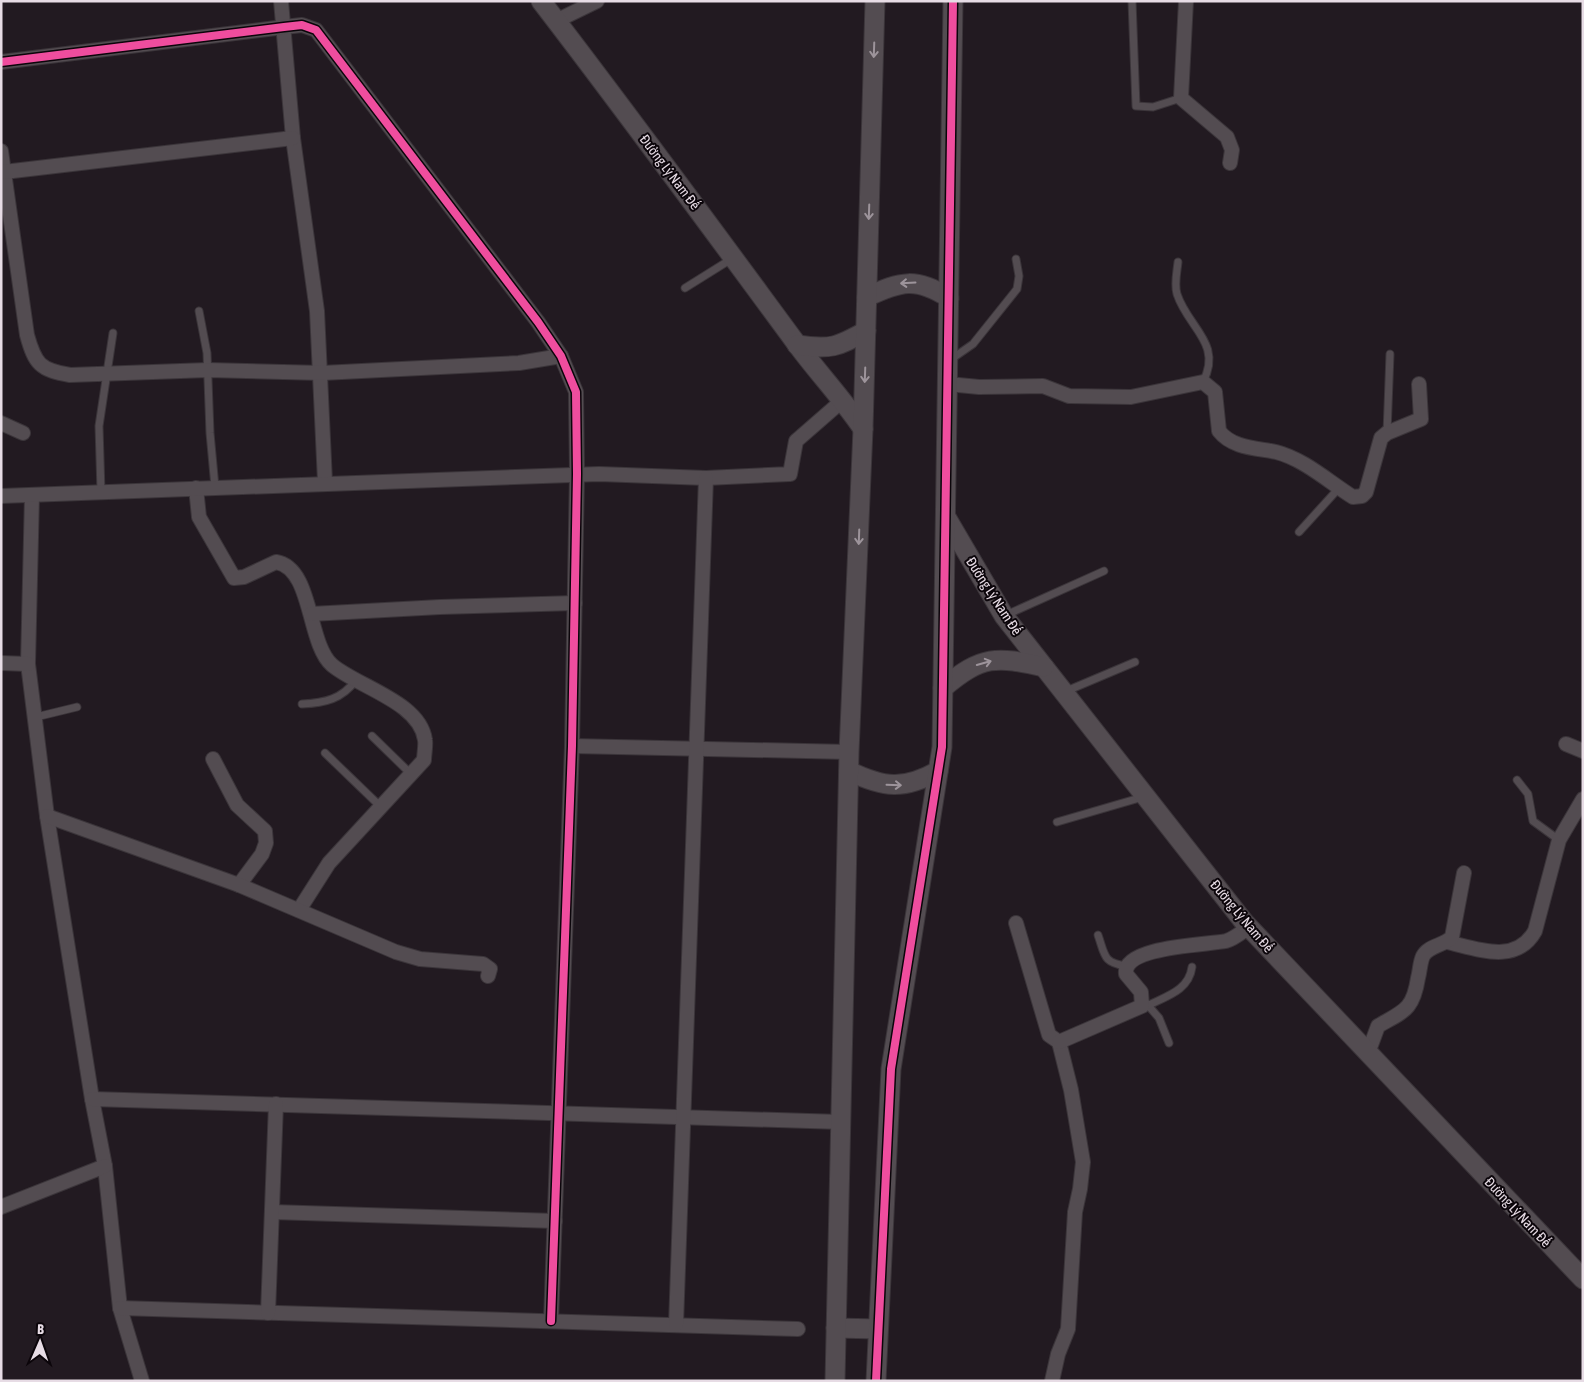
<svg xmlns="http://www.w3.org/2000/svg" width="1584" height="1382" viewBox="0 0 1584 1382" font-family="'Asap Condensed',sans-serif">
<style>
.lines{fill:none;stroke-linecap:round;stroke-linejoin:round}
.lane-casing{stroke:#3b353a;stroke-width:9}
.street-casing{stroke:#3b353a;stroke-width:16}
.secondary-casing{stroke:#3b353a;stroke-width:21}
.lane{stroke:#534c51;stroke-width:7}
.street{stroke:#534c51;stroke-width:14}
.secondary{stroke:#534c51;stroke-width:19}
.cycleway-casing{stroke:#0b050a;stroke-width:11}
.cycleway{stroke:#ef4d9e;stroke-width:8}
.oneway{stroke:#9d949b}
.labels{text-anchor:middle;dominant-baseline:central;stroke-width:4;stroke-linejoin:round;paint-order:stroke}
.street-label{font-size:14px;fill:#e7dce5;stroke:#0b050a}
</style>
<rect width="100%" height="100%" fill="#221a21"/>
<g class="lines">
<defs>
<g id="lane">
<path d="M1132,1L1136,106L1153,107L1181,98"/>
<path d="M1178,262C1177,272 1174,284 1177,294C1188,328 1223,343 1203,382"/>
<path d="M685,288L733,258"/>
<path d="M199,311L207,353L210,433L215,487"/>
<path d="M950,360L973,344L1017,289L1019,276L1016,259"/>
<path d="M1387,433L1390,354"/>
<path d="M101,492L99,426L113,333"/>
<path d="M1299,532L1339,488"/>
<path d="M1006,615L1104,571"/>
<path d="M1064,692L1135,662"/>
<path d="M302,704C325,703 342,699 356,680"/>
<path d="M36,717L77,707"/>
<path d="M372,736L412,775"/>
<path d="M325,753L381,807"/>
<path d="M1517,780L1528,794L1533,821L1559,840"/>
<path d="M1057,822L1143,797"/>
<path d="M1098,935C1105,955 1103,963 1126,966"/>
<path d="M1146,1003L1159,1018L1169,1043"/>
<path d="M1149,1005C1167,996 1189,990 1192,967"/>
</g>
<g id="street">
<path d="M281,1L293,138L317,311L325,482"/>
<path d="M1186,1L1181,98L1227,137L1232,150L1230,163"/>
<path d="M556,21L597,1"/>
<path d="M1,62L284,27L302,25L316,30L538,322L561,356L576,392L577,474L572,746L551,1321"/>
<path d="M1,151L27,335C35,364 40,370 70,375L208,370L322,373L519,363L561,356"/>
<path d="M4,172L293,138"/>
<path d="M948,384L979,387L1043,386L1069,396L1131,397L1203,382L1215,392L1219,431C1232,448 1256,448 1276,452C1304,459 1329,482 1353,497L1362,496L1366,492L1381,438L1387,433L1421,419L1419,384"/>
<path d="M1,423L23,433"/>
<path d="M196,488L199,517L234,578L244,577L276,562C313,568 307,643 332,665C358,687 420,702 425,740C426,746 424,754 424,760L329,863L299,910"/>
<path d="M32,495L28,664L47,816L92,1099L105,1166L120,1308L142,1381"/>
<path d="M1,496L599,474L706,478L790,474L796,441L843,400"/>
<path d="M311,614L440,607L575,603"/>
<path d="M1,663L28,664"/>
<path d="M1566,744L1583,751"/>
<path d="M572,746L849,752"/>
<path d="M213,759L237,805L265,831L266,843L262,854L239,885"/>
<path d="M47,816L239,885L396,952L420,959L483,964L490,969L488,976"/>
<path d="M1016,923L1049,1035L1059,1042L1071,1090L1083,1162L1080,1189L1075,1212L1068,1329L1058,1354L1052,1381"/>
<path d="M1447,942C1478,949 1516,965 1535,931L1559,840L1583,799"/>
<path d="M1059,1042L1142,1006L1141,992L1126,974C1122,946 1207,945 1226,941C1234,939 1242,932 1249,927"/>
<path d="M1368,1053L1378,1026C1404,1011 1413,1010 1418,978C1420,971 1420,962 1423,956C1429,945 1444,946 1452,937L1464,873"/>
<path d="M92,1099L841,1122"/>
<path d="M1,1207L105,1166"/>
<path d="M272,1212L555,1221"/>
<path d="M120,1308L798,1329"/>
<path d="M268,1313L276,1104"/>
<path d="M676,1325L706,478"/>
</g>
<g id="secondary">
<path d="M541,1C628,114 712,229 796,343C818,373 843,399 863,429"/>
<path d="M867,297C901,281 916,277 949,298"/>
<path d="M797,345C831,350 837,347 866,331"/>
<path d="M946,517L1004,616L1244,922L1583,1279"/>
<path d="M943,688C982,655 996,656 1044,667"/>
<path d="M849,771C884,788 904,790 938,771"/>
<path d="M836,1328L878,1329"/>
<path d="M835,1381L849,752L863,429L875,1"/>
<path d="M876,1381L891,1069L942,747L953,1"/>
</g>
</defs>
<use href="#lane" class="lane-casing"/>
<use href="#street" class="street-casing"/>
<use href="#secondary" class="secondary-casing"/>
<use href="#lane" class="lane"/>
<use href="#street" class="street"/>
<use href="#secondary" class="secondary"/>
<defs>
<g id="cycleway">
<path d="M1,62L284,27L302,25L316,30L538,322L561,356L576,392L577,474L572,746L551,1321"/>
<path d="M876,1381L891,1069L942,747L953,1"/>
</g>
</defs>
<use href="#cycleway" class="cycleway-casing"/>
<use href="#cycleway" class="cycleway"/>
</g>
<defs><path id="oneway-shaft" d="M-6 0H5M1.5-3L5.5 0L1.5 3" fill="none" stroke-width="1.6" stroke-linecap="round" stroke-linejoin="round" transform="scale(1.25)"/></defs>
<g class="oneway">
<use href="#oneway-shaft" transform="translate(874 50) rotate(92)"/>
<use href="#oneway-shaft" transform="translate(869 212) rotate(92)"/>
<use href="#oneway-shaft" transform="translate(908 283) rotate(177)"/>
<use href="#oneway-shaft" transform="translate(865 375) rotate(92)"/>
<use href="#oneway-shaft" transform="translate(859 537) rotate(92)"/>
<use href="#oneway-shaft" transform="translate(984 663) rotate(-16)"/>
<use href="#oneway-shaft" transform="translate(894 785) rotate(2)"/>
</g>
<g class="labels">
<g class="street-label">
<text transform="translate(670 172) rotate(53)">Đường Lý Nam Đế</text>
<text transform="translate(994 596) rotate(57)">Đường Lý Nam Đế</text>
<text transform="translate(1242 916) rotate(50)">Đường Lý Nam Đế</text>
<text transform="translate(1518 1212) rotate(47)">Đường Lý Nam Đế</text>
</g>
</g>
<rect width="1584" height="1382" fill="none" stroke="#e7dce5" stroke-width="5"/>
<g transform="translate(40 1342) rotate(2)" stroke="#0b050a" stroke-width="4" paint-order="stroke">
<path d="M0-4L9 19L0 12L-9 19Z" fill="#e7dce5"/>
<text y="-8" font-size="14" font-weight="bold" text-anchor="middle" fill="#e7dce5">B</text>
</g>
</svg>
